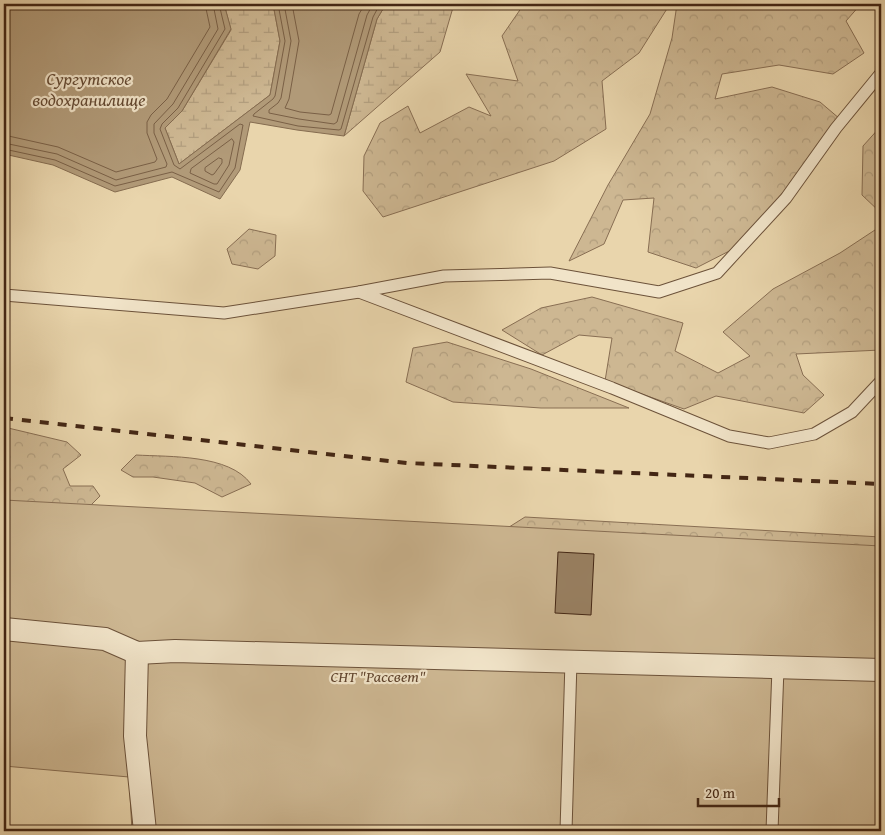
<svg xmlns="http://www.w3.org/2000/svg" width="885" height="835" viewBox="0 0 885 835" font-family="'Gentium Book Plus',serif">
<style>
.forest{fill:url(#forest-crowns);stroke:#886e53}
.wetland{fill:url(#wetland-marsh);stroke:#886e53}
.green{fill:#cdb792;stroke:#886e53}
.water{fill:#b19a78;stroke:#856c50}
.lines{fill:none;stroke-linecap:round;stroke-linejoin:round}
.shore{stroke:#7a6046;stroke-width:1}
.building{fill:#998163;stroke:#432614}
.service-casing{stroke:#6c523a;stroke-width:13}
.minor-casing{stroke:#6c523a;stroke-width:24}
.service{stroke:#f1e4c9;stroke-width:11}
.minor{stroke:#f1e4c9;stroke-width:22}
.rail{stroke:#432614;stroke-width:4;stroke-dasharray:9 9;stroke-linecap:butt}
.labels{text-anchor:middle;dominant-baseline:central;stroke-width:4.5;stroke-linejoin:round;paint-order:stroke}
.park-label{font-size:16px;font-style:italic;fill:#5f432d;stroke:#f1e4c9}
.water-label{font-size:18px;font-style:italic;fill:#644932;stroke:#f1e4c9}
</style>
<defs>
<pattern id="forest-crowns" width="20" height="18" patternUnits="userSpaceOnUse" patternTransform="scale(1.25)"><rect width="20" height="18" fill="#cdb792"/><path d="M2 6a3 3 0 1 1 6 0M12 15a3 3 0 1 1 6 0" fill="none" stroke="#b19d7d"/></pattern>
<pattern id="wetland-marsh" width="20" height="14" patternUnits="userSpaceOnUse" patternTransform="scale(1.25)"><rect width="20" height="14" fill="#cdb792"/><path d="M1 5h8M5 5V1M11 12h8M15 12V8" fill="none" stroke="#b19d7d"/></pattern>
</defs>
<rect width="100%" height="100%" fill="#e9d5ac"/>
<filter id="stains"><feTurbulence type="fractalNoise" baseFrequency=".004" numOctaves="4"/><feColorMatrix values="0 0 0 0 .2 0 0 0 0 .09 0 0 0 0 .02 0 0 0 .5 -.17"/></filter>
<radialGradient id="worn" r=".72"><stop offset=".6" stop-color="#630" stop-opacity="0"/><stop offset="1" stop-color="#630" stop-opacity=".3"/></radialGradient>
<g class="forest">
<path d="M524,4H670L639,53L602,81L606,129L554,161L383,217L363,191L364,156L380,123L408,106L420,133L469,107L491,116L466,74L518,81L502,36Z"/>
<path d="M677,4H861L846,21L864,53L833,74L779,65L722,74L715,99L772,87L820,102L840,119L743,244L696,268L648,252L654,198L623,200L604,244L569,261L608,185L650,114L672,38Z"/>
<path d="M881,126V213L862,195L863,146Z"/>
<path d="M881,226V350L796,354L803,375L824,395L804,413L716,396L684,409L605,381L612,338L579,335L542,355L502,330L541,308L592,297L683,323L675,351L718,373L750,356L723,332L773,289L840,253Z"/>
<path d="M249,229L276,235L275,256L258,269L232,264L227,249Z"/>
<path d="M447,342L531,369L629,408H541L453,402L406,382L413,348Z"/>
<path d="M4,427L67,442L81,455L63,469L70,486H93L100,496L85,511L4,513Z"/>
<path d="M136,455C170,457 229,454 251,484L222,497L195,483L153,477H133L121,470Z"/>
<path d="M525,517L881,537V555L506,529Z"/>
<path d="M4,824L16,831L36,827L42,831H4Z"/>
</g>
<g class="wetland">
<path d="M224,4H273L280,41L270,95L179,164L165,128L182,111L231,30Z"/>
<path d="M386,4H454L440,52L344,136L377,19Z"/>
</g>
<path class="green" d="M4,500L881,546V831H132L129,777L4,766Z"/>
<path class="water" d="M4,4H224L231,29L182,111L165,128L179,164L270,95L280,41L273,4H386L377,19L344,136L297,130L250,122L240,170L220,199L172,177L115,192L53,165L4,154Z"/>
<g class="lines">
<g class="shore">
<path d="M278,4L285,41L275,96L273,99L254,114L253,116L298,126L339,130L341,129L373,17L380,4"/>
<path d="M284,4L291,41L281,98L278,103L269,110V113L299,119L334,124L337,122L367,15L373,4"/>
<path d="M292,4L299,41L289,99L285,108L300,112L329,115L331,114L359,14L365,4"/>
<path d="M4,135L58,147L116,172L155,162L157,159L147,133V122L151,115L167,99L210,27L205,4"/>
<path d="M232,139L234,142L229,165L217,184H214L190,173L191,169Z"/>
<path d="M4,143L57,154L116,180L166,167L167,164L154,133V124L173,104L218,29L213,4"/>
<path d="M4,149L55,160L115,186L172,172L219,192L235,168L243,125L240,124L180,169L174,165L160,129L162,124L178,108L225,29L219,4"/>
<path d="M219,158L222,159V163L214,174L212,175L205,171V168Z"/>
</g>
</g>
<path class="building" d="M558,552L594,554L591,615L555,613Z"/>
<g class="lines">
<defs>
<g id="service">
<path d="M359,292L612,388L729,436L769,443L814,434L852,412L881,381"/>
<path d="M4,295L224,313L359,292L444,276L550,273L659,292L717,273L786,198L836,128L881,73"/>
<path d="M566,831L571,661"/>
<path d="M772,831L778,668"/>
</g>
<g id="minor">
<path d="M4,629L105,639L137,653L175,651L881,670"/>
<path d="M137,653L135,736L145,831"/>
</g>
</defs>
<use href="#service" class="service-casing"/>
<use href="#minor" class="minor-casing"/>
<use href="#service" class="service"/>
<use href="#minor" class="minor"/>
<path class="rail" d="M4,418L407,463L881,484"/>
</g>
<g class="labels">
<g class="park-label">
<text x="378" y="676">СНТ "Рассвет"</text>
</g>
<g class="water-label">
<text x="89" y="78">Сургутское<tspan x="89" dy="21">водохранилище</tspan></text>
</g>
</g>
<rect width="885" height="835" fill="none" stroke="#e9d5ac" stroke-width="20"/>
<rect x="5" y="5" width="875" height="825" fill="none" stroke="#432614" stroke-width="2.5"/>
<rect x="10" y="10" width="865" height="815" fill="none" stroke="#432614"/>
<path d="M698 798v8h81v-8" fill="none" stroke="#432614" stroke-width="2.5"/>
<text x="705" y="798" font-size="15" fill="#432614" stroke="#f1e4c9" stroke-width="4" paint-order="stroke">20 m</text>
<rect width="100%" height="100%" filter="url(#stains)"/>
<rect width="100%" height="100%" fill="url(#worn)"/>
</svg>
